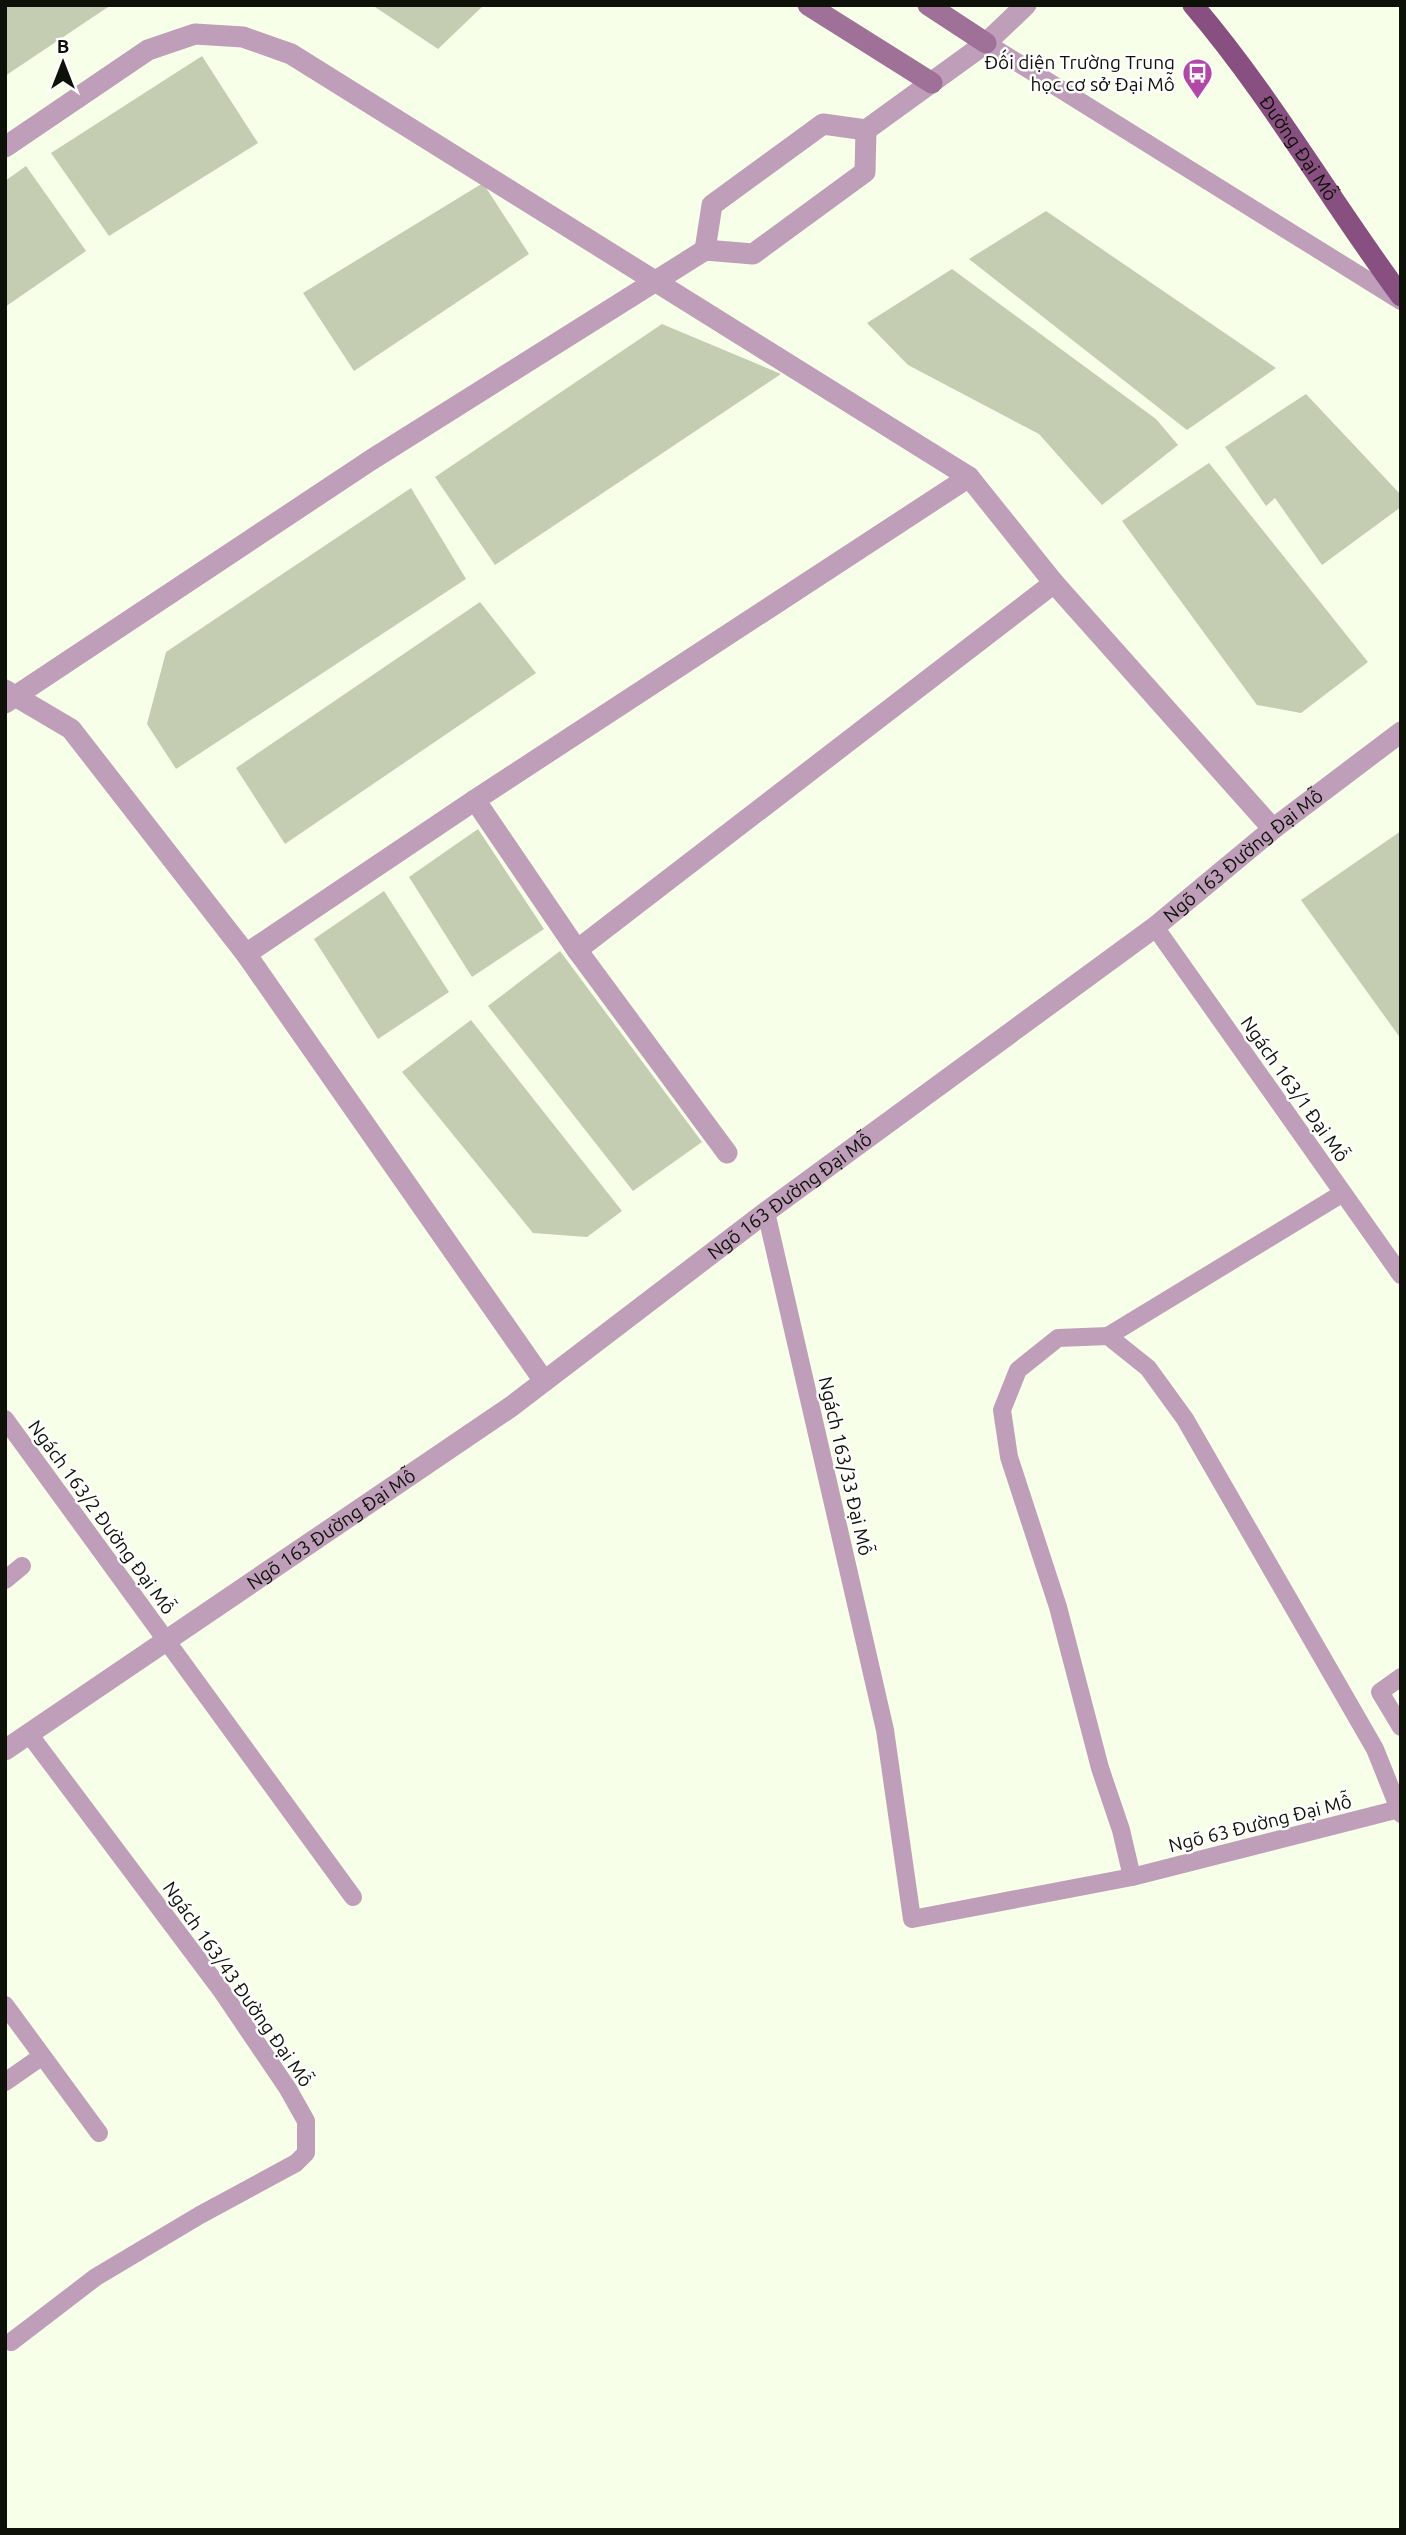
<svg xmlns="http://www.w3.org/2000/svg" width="1406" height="2535" viewBox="0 0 1406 2535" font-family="Ubuntu,sans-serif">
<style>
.building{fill:#c4ccb1}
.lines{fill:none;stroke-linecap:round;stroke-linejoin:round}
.lane{stroke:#be9eb9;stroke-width:18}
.street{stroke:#be9eb9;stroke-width:21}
.secondary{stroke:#9f7198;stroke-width:21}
.primary{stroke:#885081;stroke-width:21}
.labels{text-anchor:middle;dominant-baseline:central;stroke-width:5;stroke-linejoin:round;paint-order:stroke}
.poi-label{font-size:19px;fill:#0e1108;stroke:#fff;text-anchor:end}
.street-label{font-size:19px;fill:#0e1108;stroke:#fff}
</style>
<rect width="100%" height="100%" fill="#f7ffe8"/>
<g class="building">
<path d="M5,5H111L5,76Z"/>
<path d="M372,5H484L438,49Z"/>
<path d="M202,56L258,143L109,236L51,153Z"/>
<path d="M26,166L86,251L5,307V181Z"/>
<path d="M483,183L529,254L354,371L303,293Z"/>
<path d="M1046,211L1276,368L1187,430L969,259Z"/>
<path d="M952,269L1156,419L1178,445L1102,505L1039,434L908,365L867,323Z"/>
<path d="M662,324L781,374L495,565L435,477Z"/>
<path d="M1306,394L1401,495V507L1322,565L1275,498L1266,506L1225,447Z"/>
<path d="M1209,463L1368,662L1301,713L1257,705L1122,521Z"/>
<path d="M411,488L466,579L176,769L147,724L166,652Z"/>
<path d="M480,602L536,673L285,844L236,768Z"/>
<path d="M478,829L544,929L472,977L409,877Z"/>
<path d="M1401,831V1039L1301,900Z"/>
<path d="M384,891L449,992L378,1039L314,939Z"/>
<path d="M560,951L702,1142L633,1191L488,1006Z"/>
<path d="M471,1020L622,1211L587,1237L533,1233L402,1072Z"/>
</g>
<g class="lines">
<g class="lane">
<path d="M986,43L1401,301"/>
<path d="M1155,927L1401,1275"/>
<path d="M766,1212L885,1730L912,1919L1132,1877L1399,1809"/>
<path d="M1108,1336L1343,1193"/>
<path d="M5,1419L353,1897"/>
<path d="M5,1580L22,1566"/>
<path d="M1401,1677L1380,1692L1401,1727"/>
<path d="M1132,1877L1121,1830L1100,1768L1058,1607L1009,1457L1002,1410L1018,1370L1058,1338L1108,1336L1148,1368L1185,1419L1375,1749L1401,1814"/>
<path d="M5,2005L99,2133"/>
<path d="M5,2082L41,2057"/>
<path d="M11,2342L96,2277L200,2215L296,2163L306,2153V2121L288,2089L221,1990L29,1734"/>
</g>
<g class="street">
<path d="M5,147L148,50L195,34L243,37L291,54L969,477L1054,583L1273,829"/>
<path d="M705,250L712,205L823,124L866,130L986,43L1026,5"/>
<path d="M5,690L71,729L246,954L544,1381"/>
<path d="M5,703L371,460L705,250L753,254L865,172L866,130"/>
<path d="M475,800L577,950L727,1153"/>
<path d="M577,950L1054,583"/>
<path d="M246,954L475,800L969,477"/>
<path id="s1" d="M5,1750L512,1406L766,1212L1155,927L1273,829L1401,732"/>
</g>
<g class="secondary">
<path d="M808,5L932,83"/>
<path d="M928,5L986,43"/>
</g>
<path class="primary" id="s2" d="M1193,5C1270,95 1330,200 1401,296"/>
</g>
<defs>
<symbol id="bus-pin" viewBox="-11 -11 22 30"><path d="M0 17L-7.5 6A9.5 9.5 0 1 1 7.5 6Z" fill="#b247a7" stroke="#fff"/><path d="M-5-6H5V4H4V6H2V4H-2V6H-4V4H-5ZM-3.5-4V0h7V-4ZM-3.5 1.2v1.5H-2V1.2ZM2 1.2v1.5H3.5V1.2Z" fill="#fff"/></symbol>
</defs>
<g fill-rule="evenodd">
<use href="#bus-pin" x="1180" y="56" width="35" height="47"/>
</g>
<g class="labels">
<g class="poi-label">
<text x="1175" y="62">Đối diện Trường Trung<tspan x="1175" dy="22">học cơ sở Đại Mỗ</tspan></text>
</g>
<g class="street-label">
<text stroke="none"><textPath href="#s2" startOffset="178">Đường Đại Mỗ</textPath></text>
<text stroke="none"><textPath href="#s1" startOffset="1528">Ngõ 163 Đường Đại Mỗ</textPath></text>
<text transform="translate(1295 1089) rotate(55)">Ngách 163/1 Đại Mỗ</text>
<text stroke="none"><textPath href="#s1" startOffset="961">Ngõ 163 Đường Đại Mỗ</textPath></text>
<text transform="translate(846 1466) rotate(77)">Ngách 163/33 Đại Mỗ</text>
<text transform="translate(102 1517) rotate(54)">Ngách 163/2 Đường Đại Mỗ</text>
<text stroke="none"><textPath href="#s1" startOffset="394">Ngõ 163 Đường Đại Mỗ</textPath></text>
<text transform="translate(1260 1823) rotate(-14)">Ngõ 63 Đường Đại Mỗ</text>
<text transform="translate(238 1984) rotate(55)">Ngách 163/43 Đường Đại Mỗ</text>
</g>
</g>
<rect width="1406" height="2535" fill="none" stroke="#0e1108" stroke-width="14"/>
<g transform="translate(63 63)" stroke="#ffffff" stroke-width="5" paint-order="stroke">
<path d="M0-5L12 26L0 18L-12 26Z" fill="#0e1108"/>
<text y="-10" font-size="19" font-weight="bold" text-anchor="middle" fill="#0e1108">B</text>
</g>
</svg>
